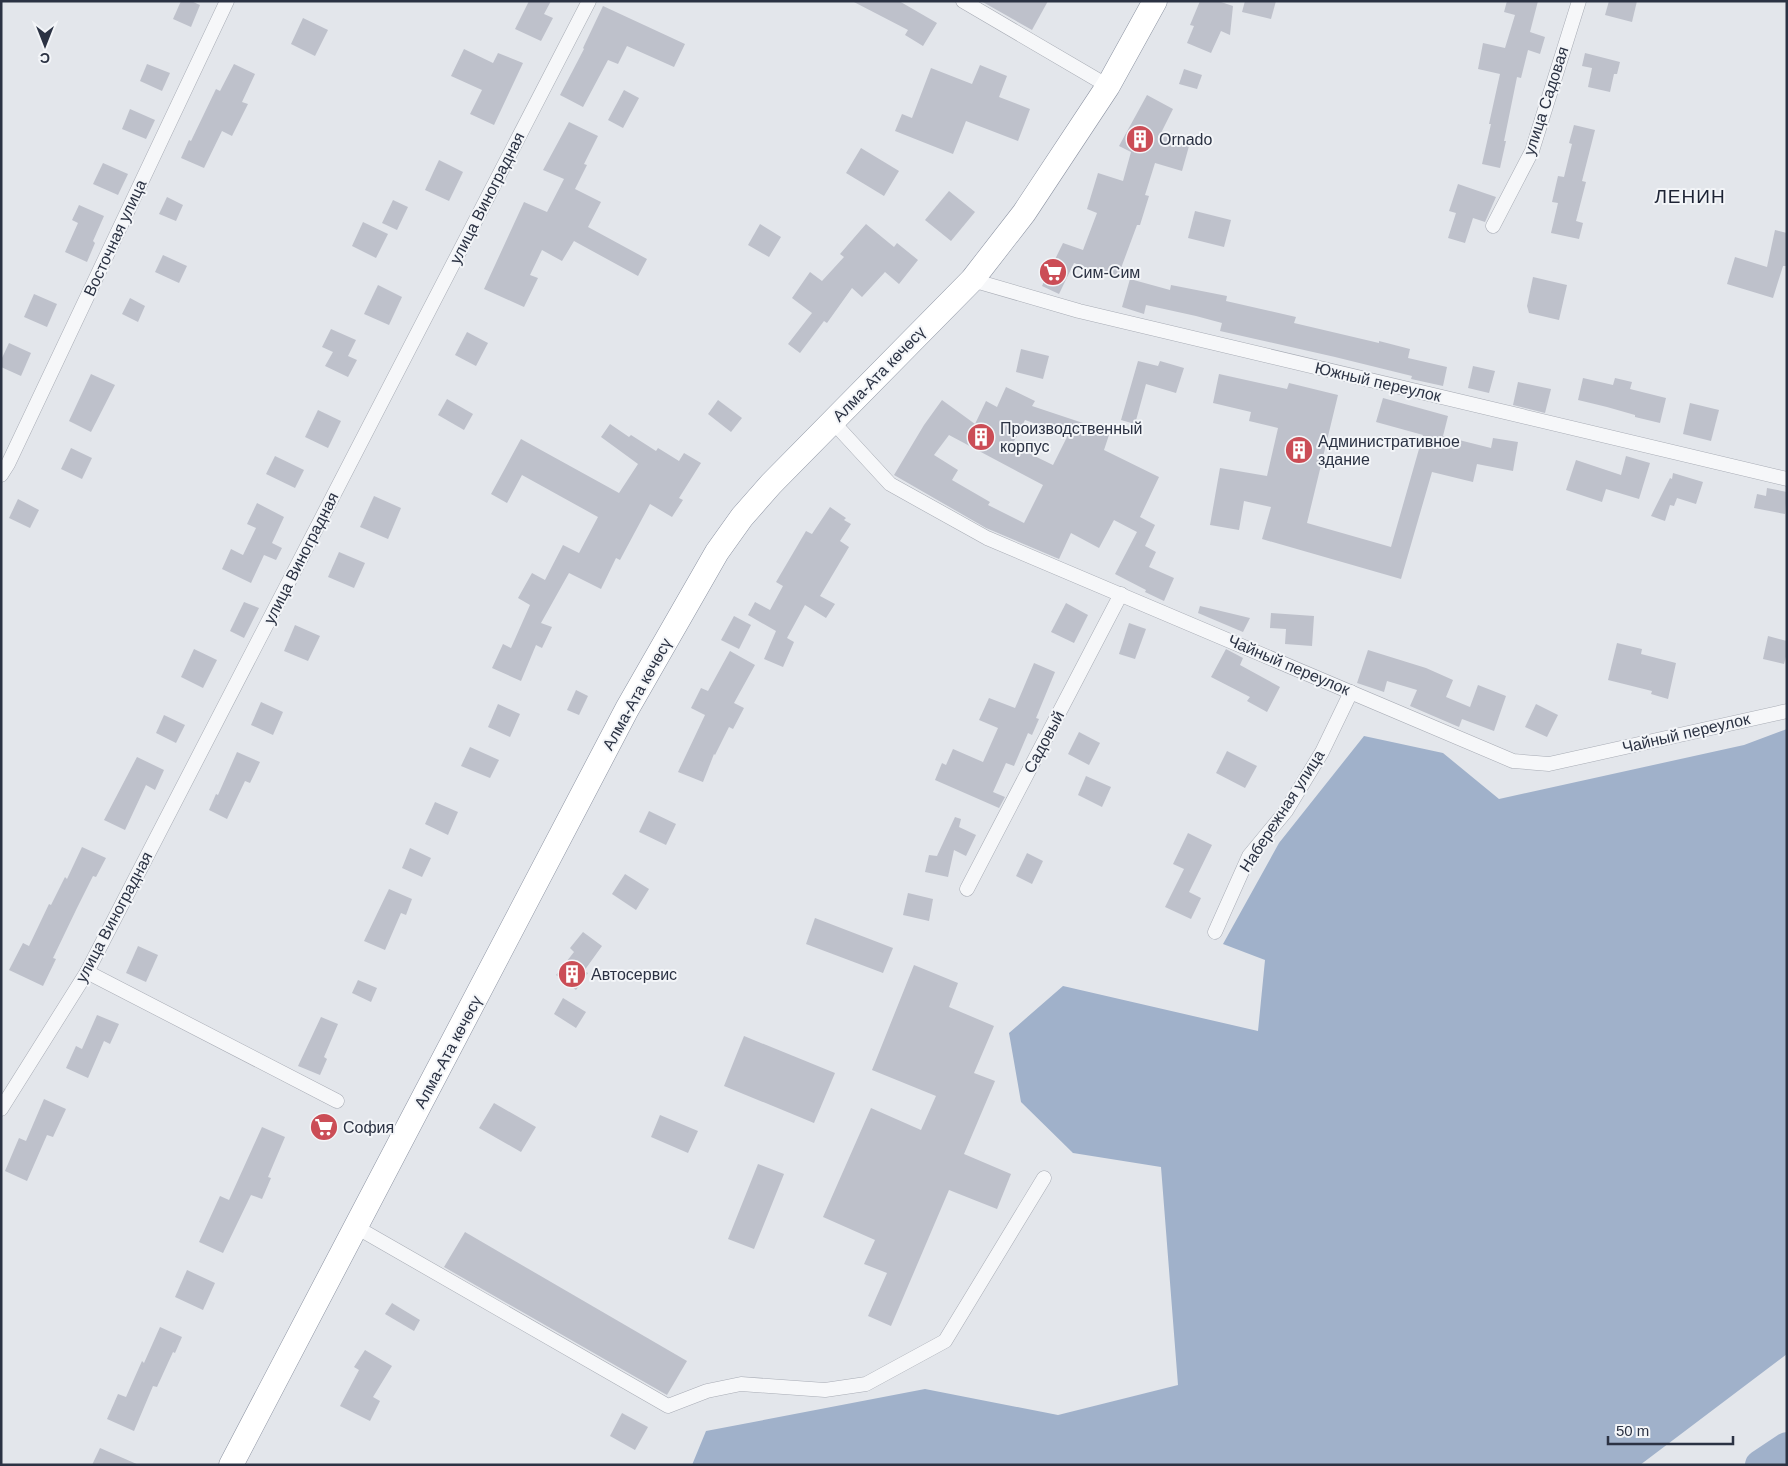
<svg xmlns="http://www.w3.org/2000/svg" width="1788" height="1466" viewBox="0 0 1788 1466" font-family="Helvetica,sans-serif">
<style>
.water{fill:#a0b1ca}
.lines{fill:none;stroke-linecap:round;stroke-linejoin:round}
.river{stroke:#a0b1ca;stroke-width:30}
.building{fill:#bec1cb;fill-rule:evenodd}
.minor-casing{stroke:#a8acb5;stroke-width:15}
.trunk-casing{stroke:#8b92a1;stroke-width:25}
.minor{stroke:#f6f7f9;stroke-width:14}
.trunk{stroke:#fff;stroke-width:24}
.labels{text-anchor:middle;dominant-baseline:central;stroke-width:4;stroke-linejoin:round;paint-order:stroke}
.street-label{font-size:16px;fill:#2b3243;stroke:#f3f5f8}
.poi-label{font-size:16px;fill:#2b3243;stroke:#f3f5f8;text-anchor:start}
.quarter-label{font-size:19px;letter-spacing:1px;fill:#1d2334;stroke:#f3f5f8}
</style>
<rect width="100%" height="100%" fill="#e3e6eb"/>
<path class="water" d="M1787,729V1354L1640,1465H692L706,1431L925,1389L1058,1415L1178,1385L1161,1167L1073,1153L1021,1102L1009,1033L1063,986L1258,1031L1265,960L1223,944L1279,843L1364,736L1443,753L1499,799L1744,745Z"/>
<g class="lines">
<path class="river" d="M1760,1465L1787,1447"/>
</g>
<g class="building">
<path d="M181,1H191L200,5L191,27L173,19Z"/>
<path d="M529,1H551L544,14L553,18L541,41L515,29Z"/>
<path d="M852,1H899L937,23L923,46L905,35L908,30Z"/>
<path d="M981,1H1048L1032,30Z"/>
<path d="M1200,1H1218L1233,6L1230,35L1221,31L1211,53L1187,43L1194,26L1190,25Z"/>
<path d="M1245,1H1276L1271,19L1242,12Z"/>
<path d="M1507,1H1538L1530,32L1545,37L1540,54L1528,50L1521,78L1517,77L1504,141H1506L1500,168L1482,164L1491,124H1489L1500,74L1478,69L1483,43L1505,48L1515,15L1504,12Z"/>
<path d="M1609,1H1637L1632,22L1605,15Z"/>
<path d="M603,6L685,44L674,67L627,46L618,64L608,60L583,107L560,95L584,49L583,48Z"/>
<path d="M303,18L328,30L315,56L291,44Z"/>
<path d="M464,49L493,63L498,53L523,63L494,125L470,114L482,90L451,76Z"/>
<path d="M1585,53L1620,62L1617,74H1614L1610,92L1588,87L1592,68L1582,66Z"/>
<path d="M147,64L170,73L162,91L140,81Z"/>
<path d="M234,64L255,74L242,102L248,104L232,136L222,131L204,168L181,158L189,140L191,141L216,89L220,91Z"/>
<path d="M980,65L1007,76L999,97L1030,109L1018,141L966,121L953,154L895,131L902,114L912,118L931,68L972,84Z"/>
<path d="M1184,69L1202,75L1197,89L1179,84Z"/>
<path d="M624,90L639,98L623,128L608,120Z"/>
<path d="M1147,95L1173,109L1162,131L1191,139L1182,171L1155,163L1145,195L1149,196L1140,225H1137L1117,279L1074,263L1059,294L1042,286L1063,243L1083,250L1097,213L1087,209L1098,173L1123,181L1131,152L1119,146Z"/>
<path d="M130,109L155,120L146,139L122,129Z"/>
<path d="M569,122L598,136L584,164L587,165L575,189L601,202L588,227L647,259L638,276L574,241L562,261L542,250L530,275L538,278L524,307L484,289L524,202L547,212L564,179L543,170Z"/>
<path d="M1574,125L1595,130L1582,181L1586,182L1576,221L1583,223L1579,239L1551,233L1558,203L1552,202L1558,176L1564,177L1572,144L1569,143Z"/>
<path d="M861,148L899,171L884,196L846,173Z"/>
<path d="M439,160L463,172L449,201L425,190Z"/>
<path d="M103,163L128,174L118,195L93,184Z"/>
<path d="M1458,184L1496,197L1485,222L1473,218L1465,243L1448,238L1456,213L1449,211Z"/>
<path d="M949,191L975,212L951,241L925,220Z"/>
<path d="M167,197L183,205L176,221L159,214Z"/>
<path d="M393,200L408,207L397,230L382,223Z"/>
<path d="M79,205L104,216L93,241L95,243L87,262L65,252L78,223L72,220Z"/>
<path d="M1195,211L1231,220L1224,247L1188,238Z"/>
<path d="M363,222L388,234L376,258L352,246Z"/>
<path d="M760,224L781,237L769,257L748,245Z"/>
<path d="M866,224L894,247L897,243L918,260L899,284L885,272L862,297L852,288L827,323L824,321L800,353L788,344L812,313L792,298L810,272L822,281L844,257L840,254Z"/>
<path d="M1775,230L1787,233V266H1783L1773,298L1727,284L1735,257L1767,267Z"/>
<path d="M163,255L187,266L179,283L155,272Z"/>
<path d="M1533,277L1567,285L1559,320L1529,313L1527,306Z"/>
<path d="M1130,279L1170,290L1171,285L1227,296L1226,301L1296,317L1294,323L1379,343V341L1410,349L1408,358L1447,367L1443,386L1411,379L1412,376L1335,357L1220,331L1222,323L1196,316L1146,305L1144,314L1122,307Z"/>
<path d="M378,285L402,297L389,325L364,314Z"/>
<path d="M34,294L57,304L47,327L24,317Z"/>
<path d="M130,298L145,306L138,322L122,314Z"/>
<path d="M331,329L356,340L348,356L357,360L348,377L325,366L333,352L322,347Z"/>
<path d="M467,332L488,343L476,366L455,355Z"/>
<path d="M9,343L31,353L21,376L1,367V360Z"/>
<path d="M1021,349L1049,356L1043,379L1016,372Z"/>
<path d="M1138,361L1158,366L1160,361L1184,368L1176,393L1146,384L1135,424L1121,420Z"/>
<path d="M1473,366L1495,371L1489,393L1468,388Z"/>
<path d="M91,374L115,385L91,432L69,421Z"/>
<path d="M1219,374L1287,389L1289,383L1338,395L1307,523L1391,547L1423,435L1376,422L1383,398L1448,416L1443,436L1491,448L1493,438L1518,442L1513,471L1477,464L1473,482L1432,472L1401,579L1262,539L1271,507L1244,501L1239,530L1210,525L1220,468L1267,476L1278,428L1249,421L1251,412L1213,403Z"/>
<path d="M1583,378L1613,385L1615,378L1632,382L1630,389L1666,398L1660,423L1635,417V415L1607,407L1578,400Z"/>
<path d="M1518,382L1551,389L1545,413L1513,405Z"/>
<path d="M1006,387L1035,401L1032,406L1110,432L1104,450L1159,477L1140,517L1155,525L1145,546L1156,552L1149,567L1174,578L1164,601L1145,592L1146,590L1115,574L1137,532L1114,520L1099,548L1071,533L1059,559L986,528L894,475L924,425L942,400L975,424L986,401L997,407ZM1025,420L1068,435L1053,465L1012,445ZM949,435L1043,485L1024,523L988,505L990,502L952,480L958,470L934,455Z"/>
<path d="M447,399L473,414L464,430L438,415Z"/>
<path d="M718,400L742,418L731,432L708,414Z"/>
<path d="M1690,403L1719,410L1711,441L1683,434Z"/>
<path d="M318,410L341,421L328,448L305,437Z"/>
<path d="M610,424L629,437L631,435L656,451L658,448L679,461L684,453L701,463L679,498L683,500L672,517L650,504L620,560L616,558L601,589L569,573L541,623L552,627L542,648L536,645L521,681L492,668L503,644L511,648L530,605L518,598L532,573L545,580L563,545L579,553L598,517L522,475L507,503L491,494L521,439L619,493L638,464L601,437Z"/>
<path d="M71,448L92,458L82,479L61,469Z"/>
<path d="M275,456L304,470L295,488L266,474Z"/>
<path d="M1626,456L1650,463L1639,499L1606,489L1602,502L1566,490L1576,460L1621,475Z"/>
<path d="M1673,473L1703,482L1696,504L1677,498L1674,506L1670,505L1665,521L1651,516L1670,478L1672,479Z"/>
<path d="M1767,488L1787,492L1785,514L1754,508L1757,494L1766,496Z"/>
<path d="M374,496L401,508L388,539L360,527Z"/>
<path d="M18,499L39,510L30,528L9,518Z"/>
<path d="M257,503L284,517L272,543L282,548L276,560L264,555L251,583L222,569L231,549L243,555L256,528L247,524Z"/>
<path d="M830,507L846,518L844,520L851,524L840,541L849,547L820,596L835,604L826,618L805,605L787,638L794,642L783,667L764,659L776,631L748,615L755,602L770,610L783,586L776,582L806,531L812,534Z"/>
<path d="M339,552L365,563L354,588L328,577Z"/>
<path d="M244,602L259,608L244,638L230,631Z"/>
<path d="M1066,603L1088,615L1074,643L1051,632Z"/>
<path d="M1200,606L1250,618L1243,632L1198,613Z"/>
<path d="M1271,613L1314,616L1312,646L1285,644L1286,629L1270,628Z"/>
<path d="M734,616L751,625L739,649L721,640Z"/>
<path d="M1129,623L1146,629L1135,659L1119,654Z"/>
<path d="M295,625L320,636L308,661L284,651Z"/>
<path d="M1768,636L1787,641V653L1784,664L1763,659Z"/>
<path d="M1617,643L1642,649L1641,654L1676,663L1668,699L1651,694L1652,691L1608,680Z"/>
<path d="M194,649L217,660L203,688L181,677Z"/>
<path d="M1226,649L1243,658L1240,665L1280,687L1267,712L1247,701L1250,697L1211,677Z"/>
<path d="M1368,650L1426,668L1453,680L1446,697L1470,707L1478,685L1506,696L1494,731L1462,719L1459,727L1410,706L1417,690L1387,681L1384,692L1357,683Z"/>
<path d="M730,651L755,665L734,703L744,708L733,729L729,727L715,755L714,754L703,782L678,772L705,715L691,708L701,688L708,691Z"/>
<path d="M1034,663L1055,672L1036,718L1039,719L1032,735L1028,733L1014,766L1006,763L993,792L1005,797L999,808L935,780L942,763L946,765L953,749L983,762L998,728L979,720L989,698L1015,708Z"/>
<path d="M576,690L588,696L579,715L567,710Z"/>
<path d="M261,702L283,712L273,735L251,725Z"/>
<path d="M498,704L520,714L510,737L488,727Z"/>
<path d="M1536,704L1558,715L1547,737L1525,727Z"/>
<path d="M164,715L185,725L176,743L156,733Z"/>
<path d="M1079,732L1100,743L1089,765L1068,754Z"/>
<path d="M470,747L499,760L490,778L461,766Z"/>
<path d="M1227,751L1257,766L1245,788L1216,773Z"/>
<path d="M237,752L260,762L250,783L245,781L227,819L209,810L216,794L218,795Z"/>
<path d="M137,757L164,770L155,790L146,785L125,830L104,820Z"/>
<path d="M1086,776L1111,787L1102,807L1078,795Z"/>
<path d="M435,802L458,812L448,835L425,824Z"/>
<path d="M649,811L676,824L666,845L639,832Z"/>
<path d="M955,817L961,819L959,827L976,835L966,856L954,850L948,877L925,872L929,855L937,856Z"/>
<path d="M1188,833L1212,845L1189,892L1201,898L1191,919L1165,907L1184,869L1173,864Z"/>
<path d="M82,847L106,858L96,877L93,876L77,908L53,958L56,959L43,986L9,970L23,943L29,946L49,904L51,905L65,877L67,879Z"/>
<path d="M410,848L431,858L422,877L402,868Z"/>
<path d="M1027,853L1043,861L1032,884L1016,876Z"/>
<path d="M625,874L649,889L636,910L612,894Z"/>
<path d="M389,889L412,899L406,915L401,913L385,950L364,941Z"/>
<path d="M908,893L933,899L929,921L903,915Z"/>
<path d="M815,918L893,948L883,973L806,944Z"/>
<path d="M583,932L602,946L584,971L588,973L576,990L556,975L574,952L570,948Z"/>
<path d="M138,946L158,955L146,982L126,973Z"/>
<path d="M914,965L958,983L949,1007L994,1026L974,1073L995,1081L964,1154L1011,1174L997,1209L949,1190L891,1326L868,1316L887,1273L864,1264L875,1240L823,1217L871,1108L921,1130L936,1096L872,1070Z"/>
<path d="M358,980L377,988L371,1002L352,993Z"/>
<path d="M563,998L586,1012L576,1028L554,1014Z"/>
<path d="M97,1015L119,1024L110,1044L104,1041L88,1078L66,1068L76,1046L82,1049Z"/>
<path d="M321,1017L338,1024L324,1057L327,1059L320,1075L298,1066Z"/>
<path d="M744,1036L835,1073L814,1123L724,1086Z"/>
<path d="M44,1099L66,1109L53,1137L47,1135L27,1181L5,1171L19,1138L26,1141Z"/>
<path d="M494,1103L536,1127L521,1152L479,1128Z"/>
<path d="M660,1115L698,1131L688,1153L651,1137Z"/>
<path d="M262,1127L285,1137L268,1177L271,1178L262,1199L251,1195L223,1253L199,1242L220,1196L229,1200Z"/>
<path d="M758,1164L784,1174L754,1249L728,1239Z"/>
<path d="M465,1232L687,1361L667,1395L444,1267Z"/>
<path d="M187,1270L215,1283L203,1310L175,1297Z"/>
<path d="M392,1303L420,1320L414,1331L385,1314Z"/>
<path d="M160,1327L182,1337L175,1353L173,1352L157,1387L153,1386L134,1431L107,1419L118,1394L126,1397L142,1361L144,1363Z"/>
<path d="M365,1350L392,1366L373,1397L380,1401L370,1421L340,1406L359,1370L354,1367Z"/>
<path d="M622,1413L648,1427L635,1450L610,1436Z"/>
<path d="M100,1448L139,1465H92Z"/>
</g>
<g class="lines">
<defs>
<g id="minor">
<path d="M963,1L1108,86"/>
<path d="M1493,226L1532,151L1579,1"/>
<path d="M972,280L1079,311L1787,479"/>
<path d="M833,422L890,484L987,538L1513,761L1549,764L1787,711"/>
<path d="M1,475L8,464L227,1"/>
<path d="M967,889L1121,594"/>
<path d="M1215,932L1249,856L1286,811L1322,752L1351,692"/>
<path d="M87,972L337,1101"/>
<path d="M1,1109L87,972L589,1"/>
<path d="M356,1227L668,1406L707,1391L741,1384L825,1390L866,1384L945,1341L1044,1178"/>
</g>
<path id="trunk" d="M231,1465L627,709L717,552L742,517L771,484L972,280L1024,213L1108,86L1155,1"/>
</defs>
<use href="#minor" class="minor-casing"/>
<use href="#trunk" class="trunk-casing"/>
<use href="#minor" class="minor"/>
<use href="#trunk" class="trunk"/>
</g>
<defs>
<symbol id="building-disc" viewBox="-11 -11 22 22"><circle r="9.5" fill="#cb4d56" stroke="#f3f5f8"/><path d="M-4-6H4V6H1V3H-1V6H-4ZM-2.5-4.3h1.7v1.8h-1.7ZM.8-4.3h1.7v1.8H.8ZM-2.5-1h1.7V.8h-1.7ZM.8-1h1.7V.8H.8Z" fill="#fff"/></symbol>
<symbol id="supermarket-disc" viewBox="-11 -11 22 22"><circle r="9.5" fill="#cb4d56" stroke="#f3f5f8"/><path d="M-6-5.5h2.5l.6 2H6L4.5 2H-2.5L-4.4-4H-6ZM-1.5 3.2a1.3 1.3 0 1 0 .1 0ZM3 3.2a1.3 1.3 0 1 0 .1 0Z" fill="#fff"/></symbol>
</defs>
<g fill-rule="evenodd">
<use href="#building-disc" x="1124" y="123" width="32" height="32"/>
<use href="#supermarket-disc" x="1037" y="256" width="32" height="32"/>
<use href="#building-disc" x="965" y="421" width="32" height="32"/>
<use href="#building-disc" x="1283" y="434" width="32" height="32"/>
<use href="#building-disc" x="556" y="958" width="32" height="32"/>
<use href="#supermarket-disc" x="308" y="1111" width="32" height="32"/>
</g>
<g class="labels">
<g class="street-label">
<text transform="translate(1546 101) rotate(-72)">улица Садовая</text>
<text transform="translate(487 198) rotate(-63)">улица Виноградная</text>
<text transform="translate(115 238) rotate(-65)">Восточная улица</text>
<text transform="translate(879 374) rotate(-46)">Алма-Ата көчөсү</text>
<text transform="translate(1378 382) rotate(13)">Южный переулок</text>
<text transform="translate(301 558) rotate(-63)">улица Виноградная</text>
<text transform="translate(1289 665) rotate(23)">Чайный переулок</text>
<text transform="translate(637 694) rotate(-61)">Алма-Ата көчөсү</text>
<text transform="translate(1686 733) rotate(-13)">Чайный переулок</text>
<text transform="translate(1044 742) rotate(-62)">Садовый</text>
<text transform="translate(1282 811) rotate(-57)">Набережная улица</text>
<text transform="translate(114 917) rotate(-62)">улица Виноградная</text>
<text transform="translate(448 1052) rotate(-62)">Алма-Ата көчөсү</text>
</g>
<g class="poi-label">
<text x="1159" y="139">Ornado</text>
<text x="1072" y="272">Сим-Сим</text>
<text x="1000" y="428">Производственный<tspan x="1000" dy="18">корпус</tspan></text>
<text x="1318" y="441">Административное<tspan x="1318" dy="18">здание</tspan></text>
<text x="591" y="974">Автосервис</text>
<text x="343" y="1127">София</text>
</g>
<g class="quarter-label">
<text x="1690" y="196">ЛЕНИН</text>
</g>
</g>
<rect width="1788" height="1466" fill="none" stroke="#2b3243" stroke-width="5"/>
<g transform="translate(45 45) rotate(180)" stroke="#f3f5f8" stroke-width="4" paint-order="stroke">
<path d="M0-4L9 19L0 12L-9 19Z" fill="#2b3243"/>
<text y="-8" font-size="14" font-weight="bold" text-anchor="middle" fill="#2b3243">С</text>
</g>
<path d="M1608 1436v8h125v-8" fill="none" stroke="#2b3243" stroke-width="2.5"/>
<text x="1616" y="1436" font-size="15" fill="#2b3243" stroke="#f3f5f8" stroke-width="4" paint-order="stroke">50 m</text>
</svg>
